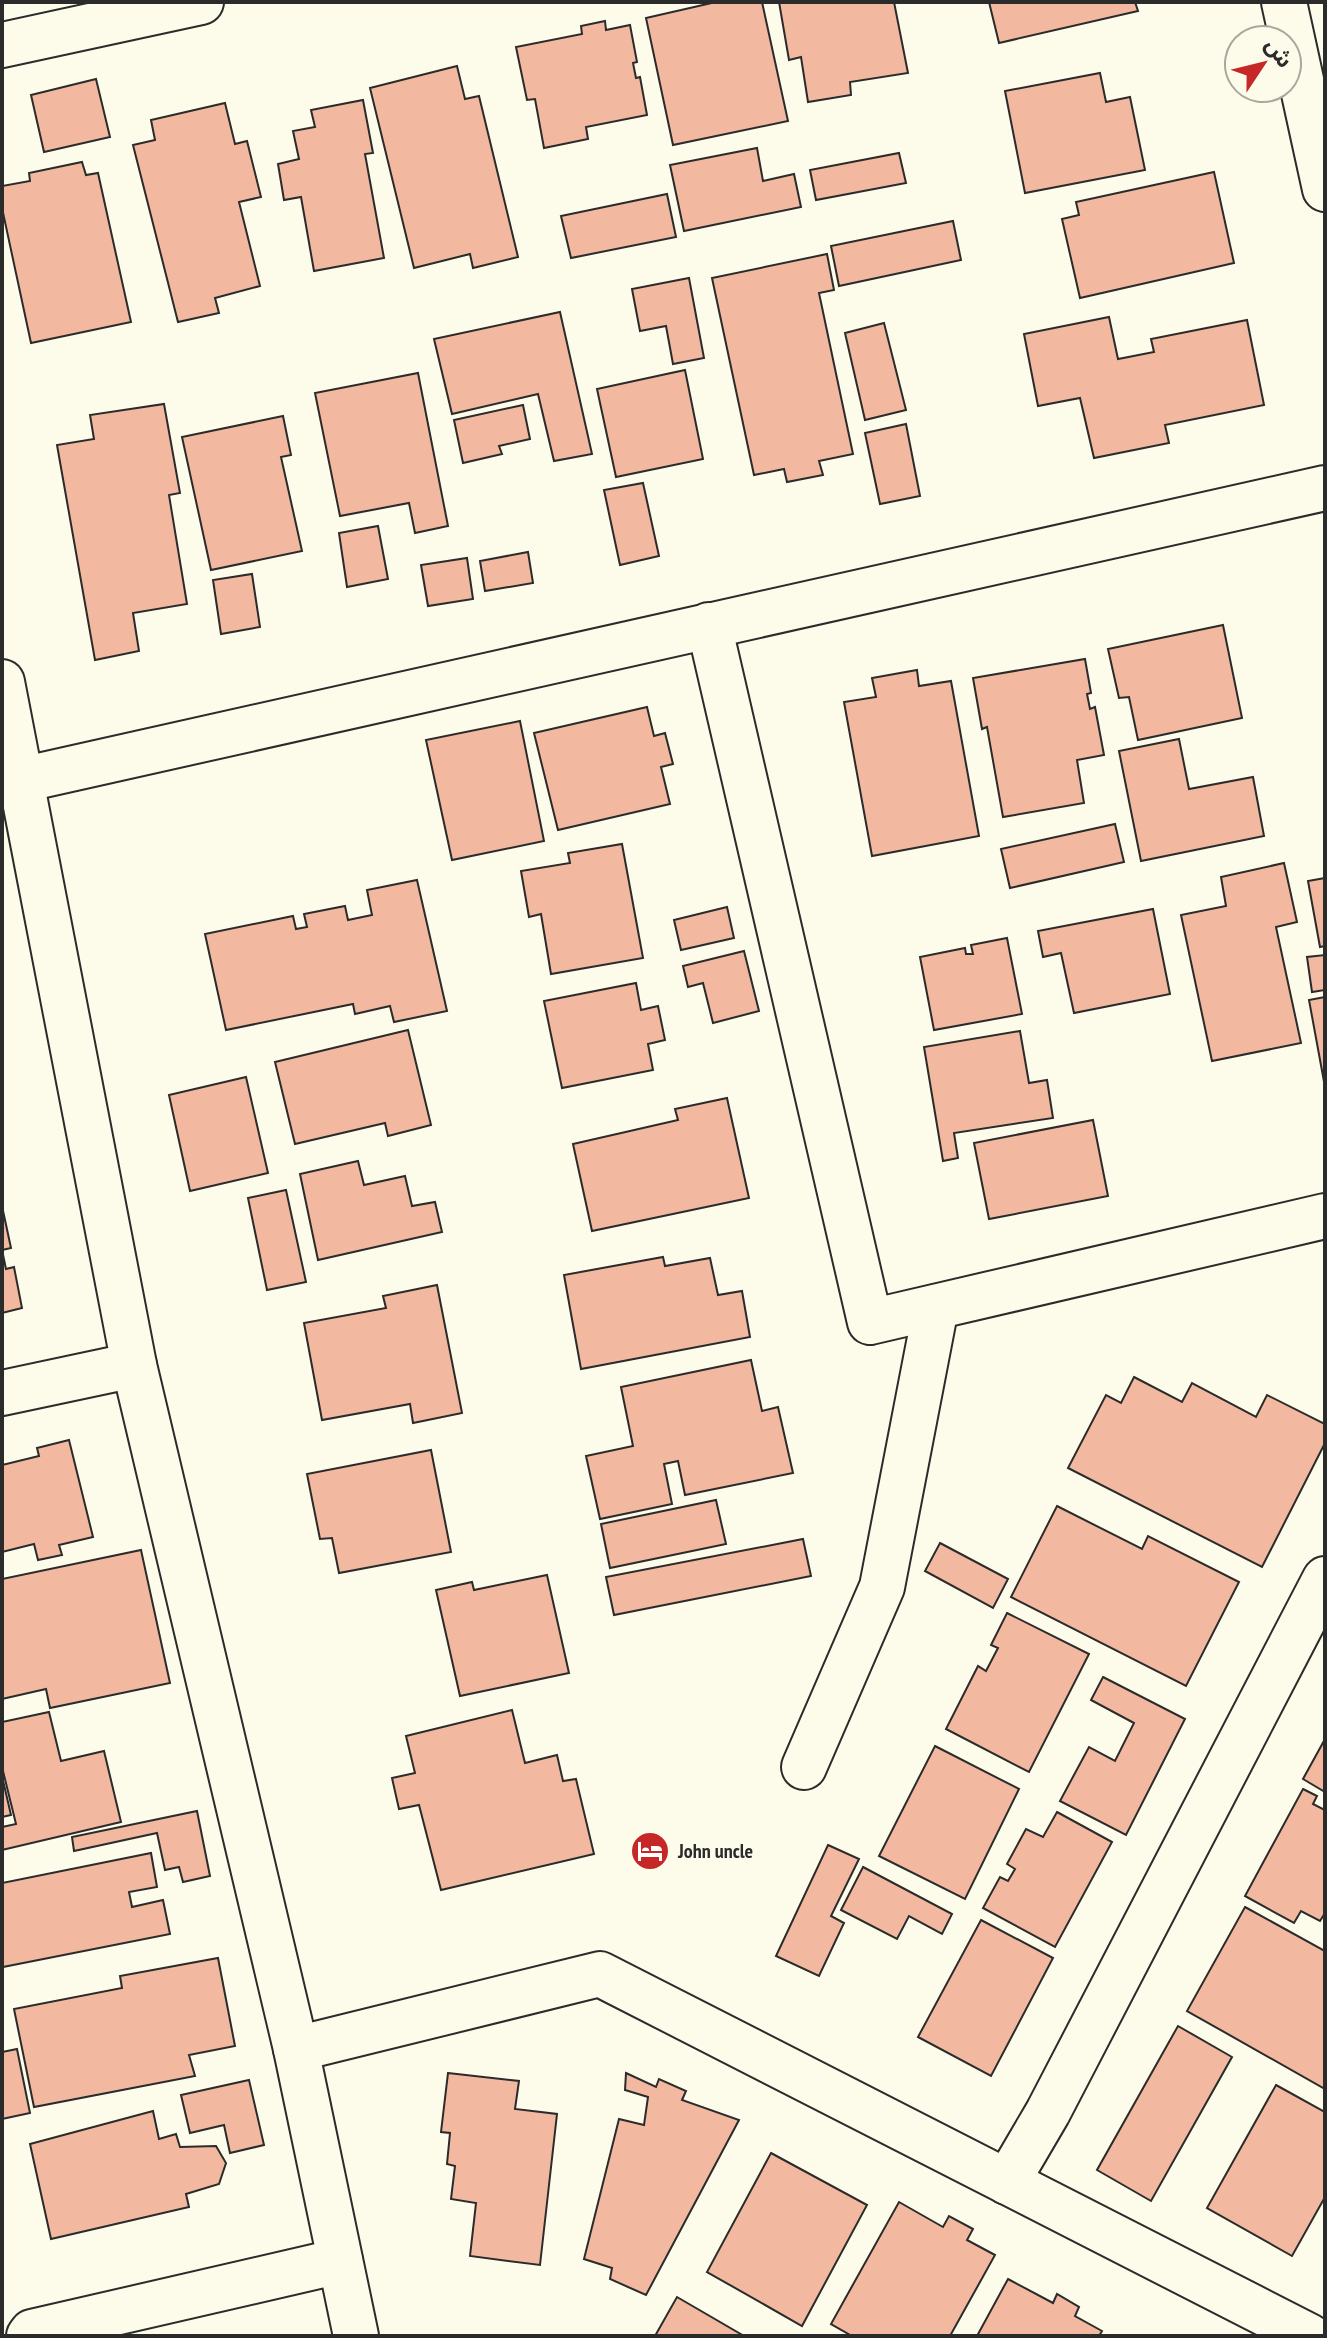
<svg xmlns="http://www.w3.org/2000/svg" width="1327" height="2338" viewBox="0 0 1327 2338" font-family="'PT Sans Narrow','Noto Sans Arabic',sans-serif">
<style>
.building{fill:#f2b8a0;stroke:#2b2b2b;stroke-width:2}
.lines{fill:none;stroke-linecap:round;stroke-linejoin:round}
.minor-casing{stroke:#2b2b2b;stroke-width:48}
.minor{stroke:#fdfbea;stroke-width:44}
.labels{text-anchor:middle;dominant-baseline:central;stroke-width:6;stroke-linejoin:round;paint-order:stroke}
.poi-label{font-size:20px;font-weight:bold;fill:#2b2b2b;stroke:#fdfbea;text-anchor:start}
</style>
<rect width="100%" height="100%" fill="#fdfbea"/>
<g class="building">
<path d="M716,2H762L788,121L673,145L646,18Z"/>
<path d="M779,2H894L908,73L850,82L851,95L808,102L801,57L789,60Z"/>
<path d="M989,2H1135L1138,11L999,43Z"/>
<path d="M605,21L606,30L630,25L637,62L633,63L636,78L640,77L647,115L586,127L588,139L544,148L535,99L527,100L516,47L582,34L581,26Z"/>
<path d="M457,66L465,99L479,96L518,257L473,268L470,254L414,268L370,88Z"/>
<path d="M1100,73L1106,102L1130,97L1145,170L1025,193L1005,91Z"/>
<path d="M96,79L110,137L44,152L31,95Z"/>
<path d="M363,100L373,153L365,154L384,258L314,271L301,197L284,200L278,164L299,159L293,131L315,127L311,110Z"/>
<path d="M225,103L235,144L247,141L261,197L239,202L260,286L215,298L219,313L178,322L133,145L155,140L151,120Z"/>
<path d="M757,148L763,181L794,174L801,207L684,231L670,165Z"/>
<path d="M899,153L906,183L816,200L810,170Z"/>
<path d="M82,162L86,175L98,173L131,322L31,343L2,208V186L30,181L29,173Z"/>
<path d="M1214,172L1234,263L1080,298L1062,219L1079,215L1076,202Z"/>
<path d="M667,194L676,237L571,258L561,216Z"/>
<path d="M953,221L961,260L839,286L831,246Z"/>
<path d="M827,254L834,290L819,293L853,454L819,461L823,475L787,482L784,469L754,475L712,278Z"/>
<path d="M689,278L704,358L673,364L666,326L640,331L632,289Z"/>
<path d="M560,312L592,454L554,461L538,394L452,414L434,339Z"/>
<path d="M1109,317L1118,359L1154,352L1151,339L1247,320L1264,405L1165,425L1169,443L1094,458L1080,398L1038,406L1024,334Z"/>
<path d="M884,323L906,410L865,420L845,333Z"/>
<path d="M685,370L703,459L616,477L597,389Z"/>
<path d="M418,373L448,526L415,533L409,503L340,516L315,393Z"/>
<path d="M164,404L180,493L169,495L187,604L133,613L139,651L95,660L57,445L94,439L90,415Z"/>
<path d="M523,405L530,439L499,446L502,454L463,463L454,420Z"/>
<path d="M283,416L291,455L281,457L302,551L211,570L182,437Z"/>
<path d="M906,424L920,496L880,504L865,433Z"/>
<path d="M643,483L659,556L620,565L604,490Z"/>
<path d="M378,526L388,579L347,587L339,533Z"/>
<path d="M528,552L533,583L485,591L480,561Z"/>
<path d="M467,558L473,599L428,606L421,565Z"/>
<path d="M252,574L260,627L221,634L213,580Z"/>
<path d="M1223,625L1242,718L1138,740L1129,697L1119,698L1108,649Z"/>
<path d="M1085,659L1091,693L1087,694L1090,709L1095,707L1104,755L1077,760L1084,803L1003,817L987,727L982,729L973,678Z"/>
<path d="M917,670L919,686L951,681L979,836L872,856L844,702L876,697L872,678Z"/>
<path d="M647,707L654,736L665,733L673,764L661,767L670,804L558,830L534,733Z"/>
<path d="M520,721L544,841L452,860L426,740Z"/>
<path d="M1179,739L1189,789L1253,777L1264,836L1141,861L1119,751Z"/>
<path d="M1115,824L1124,862L1010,888L1001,849Z"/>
<path d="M622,844L643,958L551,974L541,914L529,917L521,871L570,863L568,853Z"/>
<path d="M1284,863L1297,922L1276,927L1301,1043L1212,1061L1181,915L1226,906L1221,877Z"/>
<path d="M1325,878V946L1320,947L1308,881Z"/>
<path d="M417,880L447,1011L394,1022L390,1006L355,1014L353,1004L226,1030L205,934L293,916L296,929L307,927L304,914L345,906L348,920L372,915L367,890Z"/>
<path d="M727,907L734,938L681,950L674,920Z"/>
<path d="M1153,909L1170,994L1074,1013L1061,953L1043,957L1038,931Z"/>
<path d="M1007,938L1022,1014L934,1030L920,957L965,948L966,954H973L971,945Z"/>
<path d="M744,951L759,1011L713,1023L703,983L688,987L683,966Z"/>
<path d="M1325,955V990L1312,992L1307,957Z"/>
<path d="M636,983L641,1010L658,1006L665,1040L648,1044L653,1070L562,1088L544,1001Z"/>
<path d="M1325,997V1087L1309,1000Z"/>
<path d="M408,1030L431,1125L388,1136L385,1123L295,1144L275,1062Z"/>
<path d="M1020,1031L1029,1083L1047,1080L1053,1118L954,1133L958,1158L943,1161L924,1047Z"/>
<path d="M246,1077L268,1173L190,1191L169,1095Z"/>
<path d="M727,1098L749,1198L592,1231L573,1144L678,1120L675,1109Z"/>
<path d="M1093,1120L1108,1196L989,1219L974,1143Z"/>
<path d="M358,1161L364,1185L405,1176L412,1206L435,1202L442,1232L318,1260L300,1174Z"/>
<path d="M286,1190L306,1282L267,1290L248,1198Z"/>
<path d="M2,1206L11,1248L2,1250L6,1269L14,1267L22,1308L2,1313Z"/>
<path d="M663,1257L665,1266L710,1258L718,1295L742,1291L750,1337L581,1369L564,1275Z"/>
<path d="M437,1285L462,1413L413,1423L410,1404L322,1420L304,1323L386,1308L383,1296Z"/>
<path d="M751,1360L762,1411L778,1407L793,1473L685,1495L678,1461L664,1464L672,1504L600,1519L586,1456L633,1446L621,1387Z"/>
<path d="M1134,1377L1182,1402L1192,1383L1256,1417L1267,1395L1325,1424V1443L1262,1567L1068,1468L1106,1395L1121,1403Z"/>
<path d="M69,1440L93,1537L59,1545L62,1555L38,1560L34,1544L2,1552V1465L39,1456L37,1448Z"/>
<path d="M431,1450L451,1552L339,1573L332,1538L320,1539L307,1474Z"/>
<path d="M716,1500L726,1544L610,1568L601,1524Z"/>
<path d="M1057,1506L1142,1549L1148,1536L1239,1582L1186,1686L1011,1597Z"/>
<path d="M803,1539L811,1576L614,1615L606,1577Z"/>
<path d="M940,1543L1008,1579L993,1608L925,1571Z"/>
<path d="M141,1550L170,1683L50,1708L46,1689L2,1699V1579Z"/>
<path d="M547,1575L569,1673L460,1696L436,1590L472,1582L474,1590Z"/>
<path d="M1007,1613L1089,1654L1029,1772L946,1729L978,1666L986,1671L998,1648L991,1645Z"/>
<path d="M1103,1677L1185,1719L1126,1835L1060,1801L1089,1747L1115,1761L1134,1723L1091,1700Z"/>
<path d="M512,1710L525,1763L557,1755L563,1781L576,1779L594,1854L441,1890L419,1805L399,1809L392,1778L415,1773L406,1736Z"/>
<path d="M49,1712L61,1761L104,1751L121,1822L2,1850V1827L16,1824L2,1767V1722Z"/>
<path d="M1325,1739V1792L1303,1779Z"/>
<path d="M935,1746L1019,1789L965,1899L879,1856Z"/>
<path d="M2,1776L11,1815L2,1817Z"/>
<path d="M1303,1789L1317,1796L1313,1804L1325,1810V1913L1320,1921L1301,1911L1294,1923L1245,1896Z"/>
<path d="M197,1811L210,1876L183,1882L179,1867L165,1870L157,1833L74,1851L72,1837Z"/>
<path d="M1057,1812L1112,1842L1055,1947L983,1908L1000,1877L1008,1881L1015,1869L1007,1864L1026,1829L1043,1837Z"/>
<path d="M828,1845L859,1859L831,1916L844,1923L819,1976L776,1956Z"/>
<path d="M151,1853L157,1887L129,1892L132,1907L163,1900L170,1934L3,1967L2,1883Z"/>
<path d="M863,1867L952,1914L942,1934L909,1916L897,1939L841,1910Z"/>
<path d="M1245,1907L1325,1951V2089L1187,2011Z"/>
<path d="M981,1920L1053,1958L991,2076L918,2037Z"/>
<path d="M218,1958L235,2046L189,2055L195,2076L34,2107L14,2009L122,1988L120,1976Z"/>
<path d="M1178,2026L1232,2057L1151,2201L1097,2170Z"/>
<path d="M17,2049L30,2113L2,2119V2052Z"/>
<path d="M448,2073L519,2081L515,2109L557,2114L540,2265L470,2256L476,2203L451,2199L455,2166L447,2164L450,2133L441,2132Z"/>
<path d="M626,2073L656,2087L659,2079L686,2091L682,2100L739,2120L646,2295L610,2279L612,2268L584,2259L619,2119L644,2125L648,2097L625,2090Z"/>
<path d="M249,2080L264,2145L230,2153L224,2125L190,2133L181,2095Z"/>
<path d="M1276,2085L1325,2112V2197L1292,2256L1207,2208Z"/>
<path d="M153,2111L159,2139L176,2134L180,2147L216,2146L226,2163L219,2184L186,2194L189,2207L51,2239L30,2144Z"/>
<path d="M771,2153L867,2205L802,2326L707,2272Z"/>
<path d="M899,2202L943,2227L949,2216L973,2229L967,2240L995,2255L950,2336H852L831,2324Z"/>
<path d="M1008,2279L1053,2303L1057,2294L1079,2307L1075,2316L1102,2331L1099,2336H977Z"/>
<path d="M677,2297L744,2336H655Z"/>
</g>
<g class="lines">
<defs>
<g id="minor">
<path d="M1284,2L1325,189"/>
<path d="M2,45L201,2"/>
<path d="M709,625L870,1322L1325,1216"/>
<path d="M2,682L134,1365L296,2049L356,2336"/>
<path d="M21,780L1325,488"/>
<path d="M2,1393L134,1365"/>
<path d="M804,1767L882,1587L936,1307"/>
<path d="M296,2049L600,1974L1309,2336"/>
<path d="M1007,2182L1048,2112L1325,1579"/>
<path d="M29,2336L32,2332L340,2261"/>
</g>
</defs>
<use href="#minor" class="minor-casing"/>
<use href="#minor" class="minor"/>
</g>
<defs>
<symbol id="hotel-disc" viewBox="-11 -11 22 22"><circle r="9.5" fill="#c62828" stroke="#fdfbea"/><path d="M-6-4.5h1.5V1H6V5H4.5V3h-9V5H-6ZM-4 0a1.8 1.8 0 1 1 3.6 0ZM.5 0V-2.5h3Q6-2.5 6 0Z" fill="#fff"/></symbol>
</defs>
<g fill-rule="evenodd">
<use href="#hotel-disc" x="628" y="1829" width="44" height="44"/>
</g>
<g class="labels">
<g class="poi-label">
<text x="678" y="1851">John uncle</text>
</g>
</g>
<rect width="1327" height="2338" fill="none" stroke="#2b2b2b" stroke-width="8"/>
<g transform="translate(1263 64) rotate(55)"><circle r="38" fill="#fdfbea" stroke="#a9a89e" stroke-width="2"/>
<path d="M0-6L14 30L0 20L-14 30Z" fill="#c62828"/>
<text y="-12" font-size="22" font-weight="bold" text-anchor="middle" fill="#2b2b2b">ش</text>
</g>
</svg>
